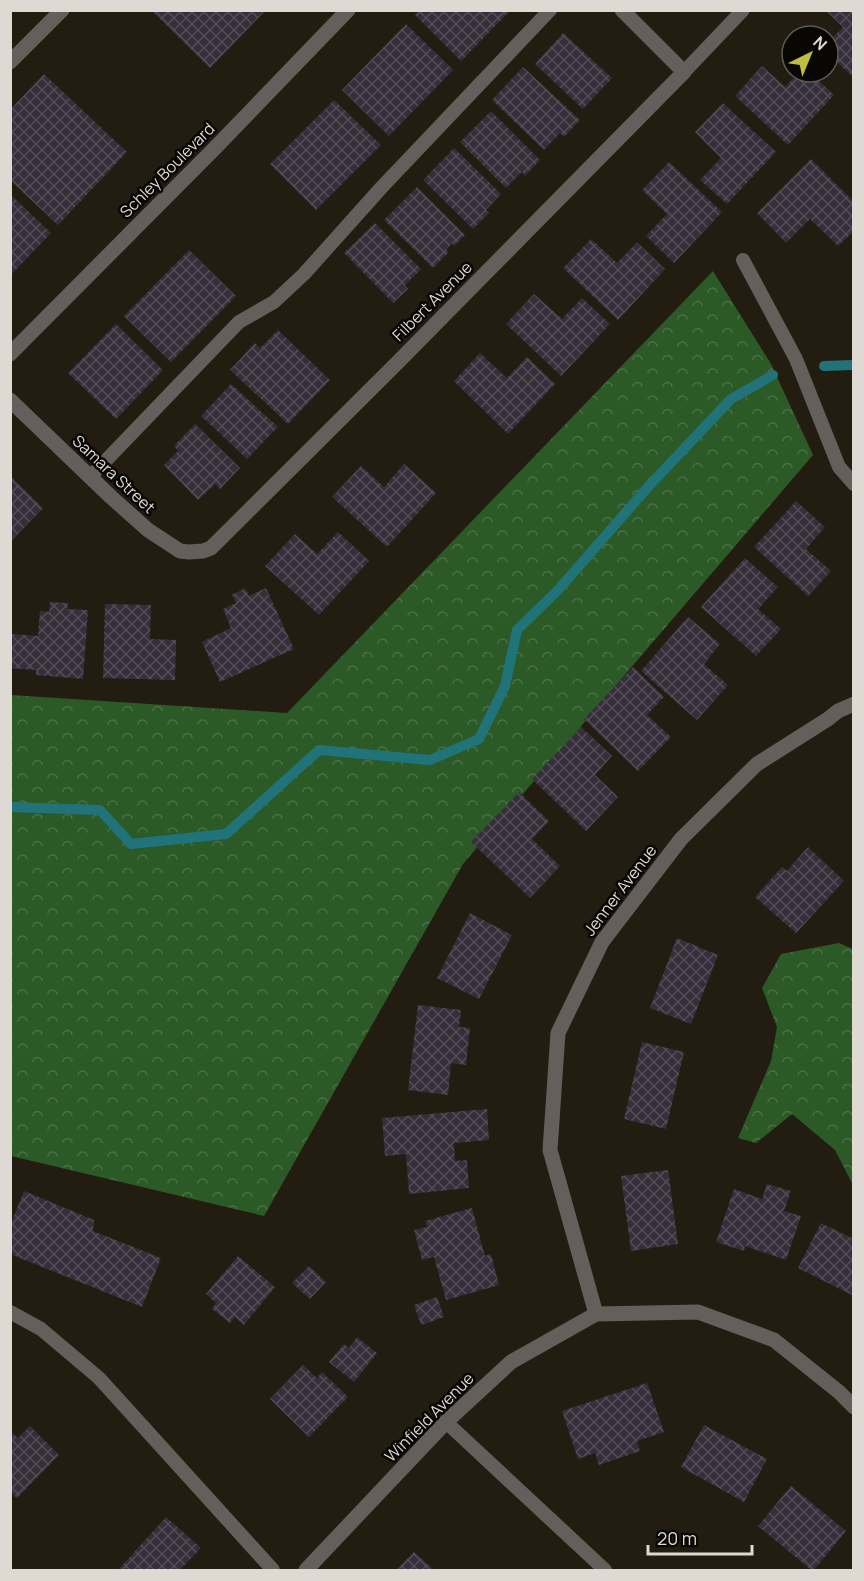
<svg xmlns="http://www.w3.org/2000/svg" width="864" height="1581" viewBox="0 0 864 1581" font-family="Manrope,sans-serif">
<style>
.forest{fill:url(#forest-crowns)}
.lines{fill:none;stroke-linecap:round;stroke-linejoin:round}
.stream{stroke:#21737a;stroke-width:10}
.building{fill:url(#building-cross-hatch)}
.service{stroke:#645f5a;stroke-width:14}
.minor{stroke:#645f5a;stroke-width:15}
.labels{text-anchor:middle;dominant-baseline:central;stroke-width:5;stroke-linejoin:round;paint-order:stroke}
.street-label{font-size:16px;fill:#dedad3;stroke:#090704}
</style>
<defs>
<pattern id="forest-crowns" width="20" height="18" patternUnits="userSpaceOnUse" patternTransform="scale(1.5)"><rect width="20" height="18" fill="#2c5a27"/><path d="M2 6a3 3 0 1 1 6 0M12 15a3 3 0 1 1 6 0" fill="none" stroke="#4a7145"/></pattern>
<pattern id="building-cross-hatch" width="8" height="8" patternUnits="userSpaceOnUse" patternTransform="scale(1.5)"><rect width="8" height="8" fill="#362f3b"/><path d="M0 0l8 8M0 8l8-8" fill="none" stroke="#534d56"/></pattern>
</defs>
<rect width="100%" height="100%" fill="#221c11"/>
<g class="forest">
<path d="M713,271L771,364L813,455L463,864L264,1216L11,1156V695L287,713Z"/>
<path d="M839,943L853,949V1185L835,1150L792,1114L756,1143L738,1138L771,1061L777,1027L762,988L781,954Z"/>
</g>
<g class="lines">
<g class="stream">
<path d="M824,366L854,365"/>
<path d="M10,807L100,810L131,844L226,834L319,750L430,760L479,739L505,686L517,630L558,590L648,487L731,399L773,375"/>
</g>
</g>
<g class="building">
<path d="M151,10H266L210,68Z"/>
<path d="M419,10H511L461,61L415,15Z"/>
<path d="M825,10H854V75L852,76L828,54V43L843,27Z"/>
<path d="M406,24L453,70L389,136L342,90Z"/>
<path d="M563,33L612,78L583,109L535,64Z"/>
<path d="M762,66L785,87L799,72H809L834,95L788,145L735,96Z"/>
<path d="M523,67L580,120L564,137L560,133L544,150L492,100Z"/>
<path d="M44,74L127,152L58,225L10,180V110Z"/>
<path d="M334,100L381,145L316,210L270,164Z"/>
<path d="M723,103L776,152L727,204L700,180L721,158L695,132Z"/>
<path d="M491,111L540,160L525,176L522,172L506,188L460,142Z"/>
<path d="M454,148L501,194L486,210L489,213L473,229L423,180Z"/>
<path d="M811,159L854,202V231L838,246L810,219L786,243L757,213Z"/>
<path d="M669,162L722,212L674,263L646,236L667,214L642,190Z"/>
<path d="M417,187L465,235L454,246L452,243L446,250L449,252L433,268L384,220Z"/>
<path d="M10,194L51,233L10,276Z"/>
<path d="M375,223L421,269L405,285L408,289L393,303L344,253Z"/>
<path d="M591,239L617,263L637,242L665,269L618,320L563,268Z"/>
<path d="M189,250L236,296L171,362L124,316Z"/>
<path d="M534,294L562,319L582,298L610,324L561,376L506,324Z"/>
<path d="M116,324L163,370L116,419L68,373Z"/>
<path d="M278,330L330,380L288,424L230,370L255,343L260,348Z"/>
<path d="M480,353L507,378L527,357L555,384L508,434L454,381Z"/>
<path d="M231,384L278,427L247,459L201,416Z"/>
<path d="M195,424L240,468L220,489L215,484L198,500L164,465L178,451L174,446Z"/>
<path d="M404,464L436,493L387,547L332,497L361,466L384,487Z"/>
<path d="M10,476L43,508L10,542Z"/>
<path d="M796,501L825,527L806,549L831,571L808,596L754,547Z"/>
<path d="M338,532L369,561L319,615L265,566L295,534L317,554Z"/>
<path d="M745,558L778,587L758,609L781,629L756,656L701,607Z"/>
<path d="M245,588L249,596L266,588L294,649L220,682L202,642L231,628L223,609L236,603L232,595Z"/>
<path d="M50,602L68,603L67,609L88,610L83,679L36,675V670L10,668V634L38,636L40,611L49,612Z"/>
<path d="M105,604L151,605L150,639L176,640L175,680L103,678Z"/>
<path d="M688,617L720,644L704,664L728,685L697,720L641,671Z"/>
<path d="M633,667L664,697L647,715L671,737L638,771L584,719Z"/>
<path d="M581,727L612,756L595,775L618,797L586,831L532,779Z"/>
<path d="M519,792L549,821L532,839L560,866L530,898L471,842Z"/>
<path d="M808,847L844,881L796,933L755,897L782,867L787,871Z"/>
<path d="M470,913L512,935L479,999L437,978Z"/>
<path d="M677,938L718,955L691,1024L650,1008Z"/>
<path d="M418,1005L461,1010L459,1027L470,1028L466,1065L451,1063L448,1095L408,1090Z"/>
<path d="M642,1042L684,1052L666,1129L624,1119Z"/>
<path d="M487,1109L489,1140L454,1143L455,1161L467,1160L469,1188L409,1194L406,1154L385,1156L382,1118Z"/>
<path d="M668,1170L678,1244L631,1251L621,1176Z"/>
<path d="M767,1184L791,1191L784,1211L801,1216L786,1260L745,1246L744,1251L716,1242L734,1189L762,1199Z"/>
<path d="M24,1191L94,1220L93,1231L161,1258L142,1307L10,1254V1226Z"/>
<path d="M472,1208L485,1256L491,1254L499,1285L446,1300L434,1257L422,1260L414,1230L427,1227L425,1221Z"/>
<path d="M821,1223L854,1239V1296L798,1268Z"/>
<path d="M238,1256L275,1287L244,1325L235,1317L230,1323L212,1309L216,1303L206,1294Z"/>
<path d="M309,1266L326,1282L310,1299L292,1283Z"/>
<path d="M437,1297L444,1317L421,1325L414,1305Z"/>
<path d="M357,1337L377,1353L354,1382L329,1362L344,1344L349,1348Z"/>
<path d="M303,1365L317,1378L322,1372L348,1397L309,1437L270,1399Z"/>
<path d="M647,1383L664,1432L637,1441L640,1451L599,1465L595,1453L578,1459L562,1411Z"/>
<path d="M704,1425L767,1459L744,1502L681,1467Z"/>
<path d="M30,1426L59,1455L17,1498L10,1492V1431L18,1438Z"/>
<path d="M791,1486L846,1531L814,1570H811L758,1526Z"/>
<path d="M166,1517L201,1548L180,1570H118Z"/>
<path d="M414,1552L434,1570H396Z"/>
</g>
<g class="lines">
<g class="service">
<path d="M684,72L743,10"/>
<path d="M743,260L796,359L839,467L854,484"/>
<path d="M90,477L239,322L274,302L304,274L381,188L550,10"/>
<path d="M10,1312L41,1329L99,1378L273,1570"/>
<path d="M446,1422L605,1570"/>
</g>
<g class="minor">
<path d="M10,62L62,10"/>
<path d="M10,354L214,149L348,10"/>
<path d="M10,400L111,497L148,530L180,551L189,552L203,551L211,548L399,361L684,72L622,10"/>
<path d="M596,1314L550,1150L558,1033L602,942L681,839L757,764L828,719L838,711L854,704"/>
<path d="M306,1570L446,1422L511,1362L596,1314L698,1312L774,1340L839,1392L854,1407"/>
</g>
</g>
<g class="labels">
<g class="street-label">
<text transform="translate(167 170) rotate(-45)">Schley Boulevard</text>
<text transform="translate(432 301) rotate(-45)">Filbert Avenue</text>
<text transform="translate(114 474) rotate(43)">Samara Street</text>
<text transform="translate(620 890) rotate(-53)">Jenner Avenue</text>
<text transform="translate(429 1417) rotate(-45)">Winfield Avenue</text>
</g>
</g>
<rect width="864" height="1581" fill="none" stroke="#dedad3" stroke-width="24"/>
<g transform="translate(810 54) rotate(43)"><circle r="28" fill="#090704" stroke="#5e5b57" stroke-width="1.5"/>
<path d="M0-4.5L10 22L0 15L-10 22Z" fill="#bcbf43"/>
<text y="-9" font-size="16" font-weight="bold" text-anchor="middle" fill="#dedad3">N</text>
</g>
<path d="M648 1545v9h104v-9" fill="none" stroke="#dedad3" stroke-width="3"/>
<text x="657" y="1545" font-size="18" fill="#dedad3" stroke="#090704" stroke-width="4.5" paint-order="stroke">20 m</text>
</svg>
